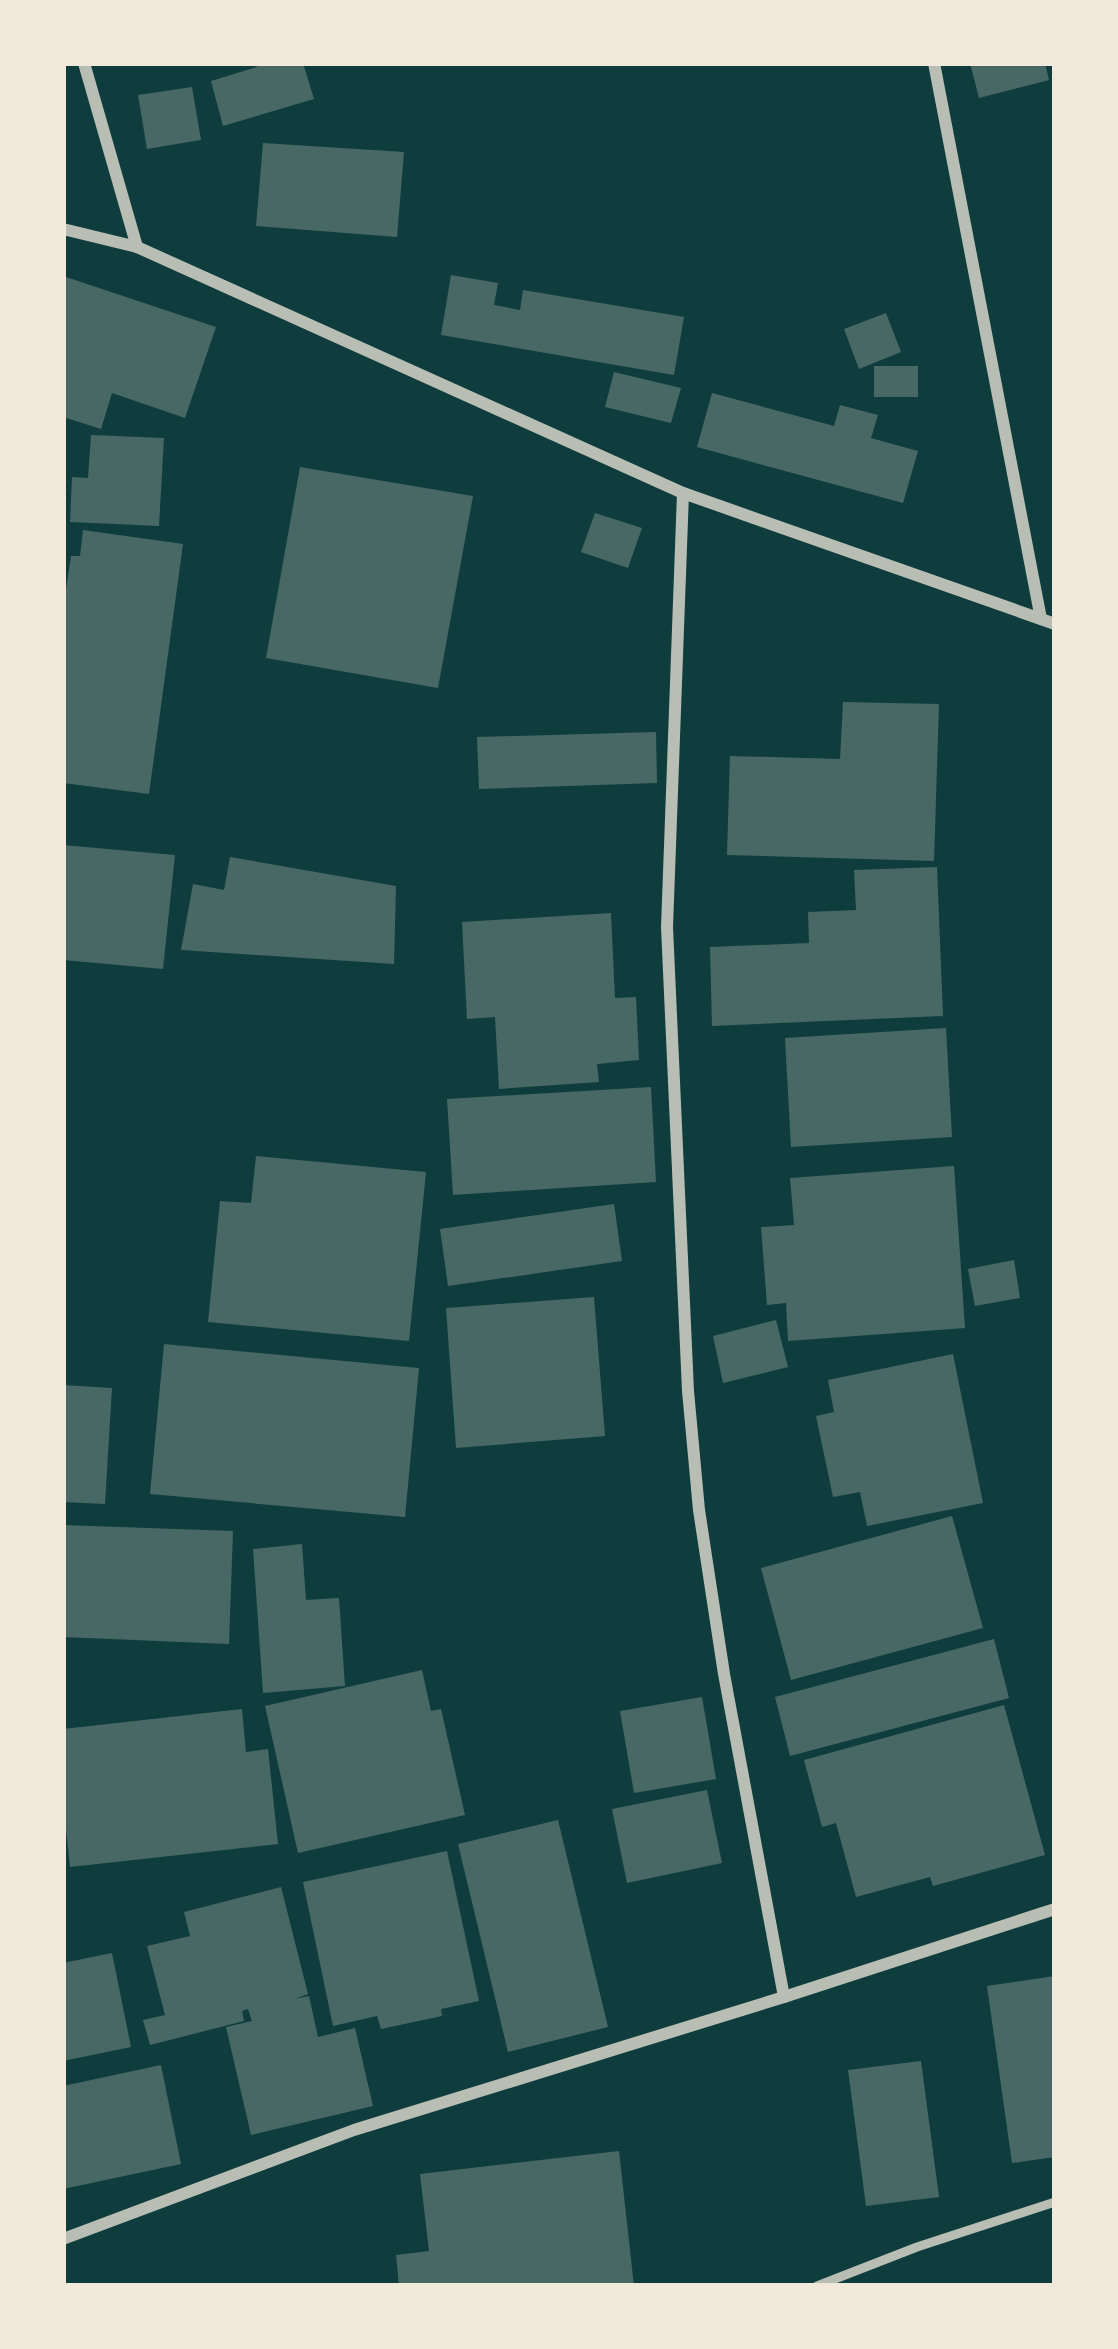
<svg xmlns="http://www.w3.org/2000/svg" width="1118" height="2349" viewBox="0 0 1118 2349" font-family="'Source Sans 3',sans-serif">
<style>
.building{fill:#486865}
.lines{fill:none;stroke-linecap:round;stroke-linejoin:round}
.service{stroke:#b8beb3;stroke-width:9}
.minor{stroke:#b8beb3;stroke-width:12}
</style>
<rect width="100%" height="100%" fill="#0f3d3e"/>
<g class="building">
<path d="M256,63H303L314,99L223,126L211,81L257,67Z"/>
<path d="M970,63H1045L1049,80L979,98Z"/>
<path d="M192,87L201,140L147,149L138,95Z"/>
<path d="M263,143L404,152L397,237L256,226Z"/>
<path d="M451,275L498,283L494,305L520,310L523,290L684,317L674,375L441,335Z"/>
<path d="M63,276L216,327L185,418L112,393L101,429L63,417Z"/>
<path d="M886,313L901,352L859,369L844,329Z"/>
<rect x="874" y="366" width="44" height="31"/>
<path d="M614,372L681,388L671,423L605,407Z"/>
<path d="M712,393L834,426L840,405L878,415L871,438L918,451L903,503L697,447Z"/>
<path d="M91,435L164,438L159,526L70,522L72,477L88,478Z"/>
<path d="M300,467L473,496L438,688L266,658Z"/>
<path d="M595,513L642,528L628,568L581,552Z"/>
<path d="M83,530L183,544L149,794L63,783V609L71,556H80Z"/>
<path d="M843,702L939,704L934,861L727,855L730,756L840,759Z"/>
<path d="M656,732L657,783L479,789L477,737Z"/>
<path d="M63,845L175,855L163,969L63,960Z"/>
<path d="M230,857L396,886L394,964L181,950L193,884L224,890Z"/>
<path d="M937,867L943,1016L712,1026L710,947L809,943L808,912L856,910L854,870Z"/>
<path d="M611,913L615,998L636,997L639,1060L597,1064L599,1082L499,1089L495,1017L467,1019L462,922Z"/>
<path d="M946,1028L952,1137L791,1147L785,1038Z"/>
<path d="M651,1087L656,1182L453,1195L447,1099Z"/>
<path d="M256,1156L426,1172L409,1341L208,1322L220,1201L251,1203Z"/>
<path d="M954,1166L965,1328L788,1341L786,1303L767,1305L761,1227L794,1225L790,1178Z"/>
<path d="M614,1204L622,1261L448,1286L440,1229Z"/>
<path d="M1014,1260L1020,1298L975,1306L968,1269Z"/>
<path d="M594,1297L605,1436L456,1448L446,1308Z"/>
<path d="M776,1320L788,1367L723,1383L713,1336Z"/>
<path d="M164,1344L419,1368L405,1517L150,1494Z"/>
<path d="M953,1354L983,1503L867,1526L860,1492L833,1497L816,1416L834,1412L828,1380Z"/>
<path d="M63,1385L112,1388L105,1504L63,1502Z"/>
<path d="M952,1516L983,1628L791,1680L761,1568Z"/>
<path d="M63,1525L233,1531L229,1644L63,1637Z"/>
<path d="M302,1544L306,1600L339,1598L345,1686L263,1693L253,1549Z"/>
<path d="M994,1639L1009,1698L790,1756L775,1697Z"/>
<path d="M422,1670L431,1711L441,1709L465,1815L298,1853L265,1706Z"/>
<path d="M702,1697L716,1779L634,1793L620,1711Z"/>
<path d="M1004,1705L1045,1855L933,1886L930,1877L856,1897L836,1823L822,1827L804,1760Z"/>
<path d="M242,1709L246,1752L268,1749L278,1844L70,1867L63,1800V1729Z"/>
<path d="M707,1790L722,1863L627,1883L612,1809Z"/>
<path d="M558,1820L608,2027L508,2052L458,1844Z"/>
<path d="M447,1851L479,2001L441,2009L442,2016L381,2029L377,2016L333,2026L303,1882Z"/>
<path d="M281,1887L308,1994L295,1999L309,1996L318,2037L355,2028L373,2106L251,2135L226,2027L252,2021L248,2009L242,2011L244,2021L150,2045L143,2020L165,2015L147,1946L190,1936L184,1912Z"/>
<path d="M112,1953L131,2047L63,2061V1963Z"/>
<path d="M1055,1976V2157L1012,2163L987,1986Z"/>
<path d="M921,2061L939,2197L866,2206L848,2070Z"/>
<path d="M161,2065L181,2164L63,2189V2086Z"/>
<path d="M619,2151L634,2286H399L396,2255L429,2251L420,2174Z"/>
</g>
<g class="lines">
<path class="service" d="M817,2286L917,2247L1055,2202"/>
<g class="minor">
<path d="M84,63L137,247"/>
<path d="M934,63L1041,619"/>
<path d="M63,229L137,247L683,493L1055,624"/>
<path d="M683,493L667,927L688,1391L699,1510L724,1674L784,1997"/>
<path d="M63,2239L354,2130L784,1997L1055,1909"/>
</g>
</g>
<rect width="1118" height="2349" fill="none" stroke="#f1e9da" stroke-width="132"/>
</svg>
